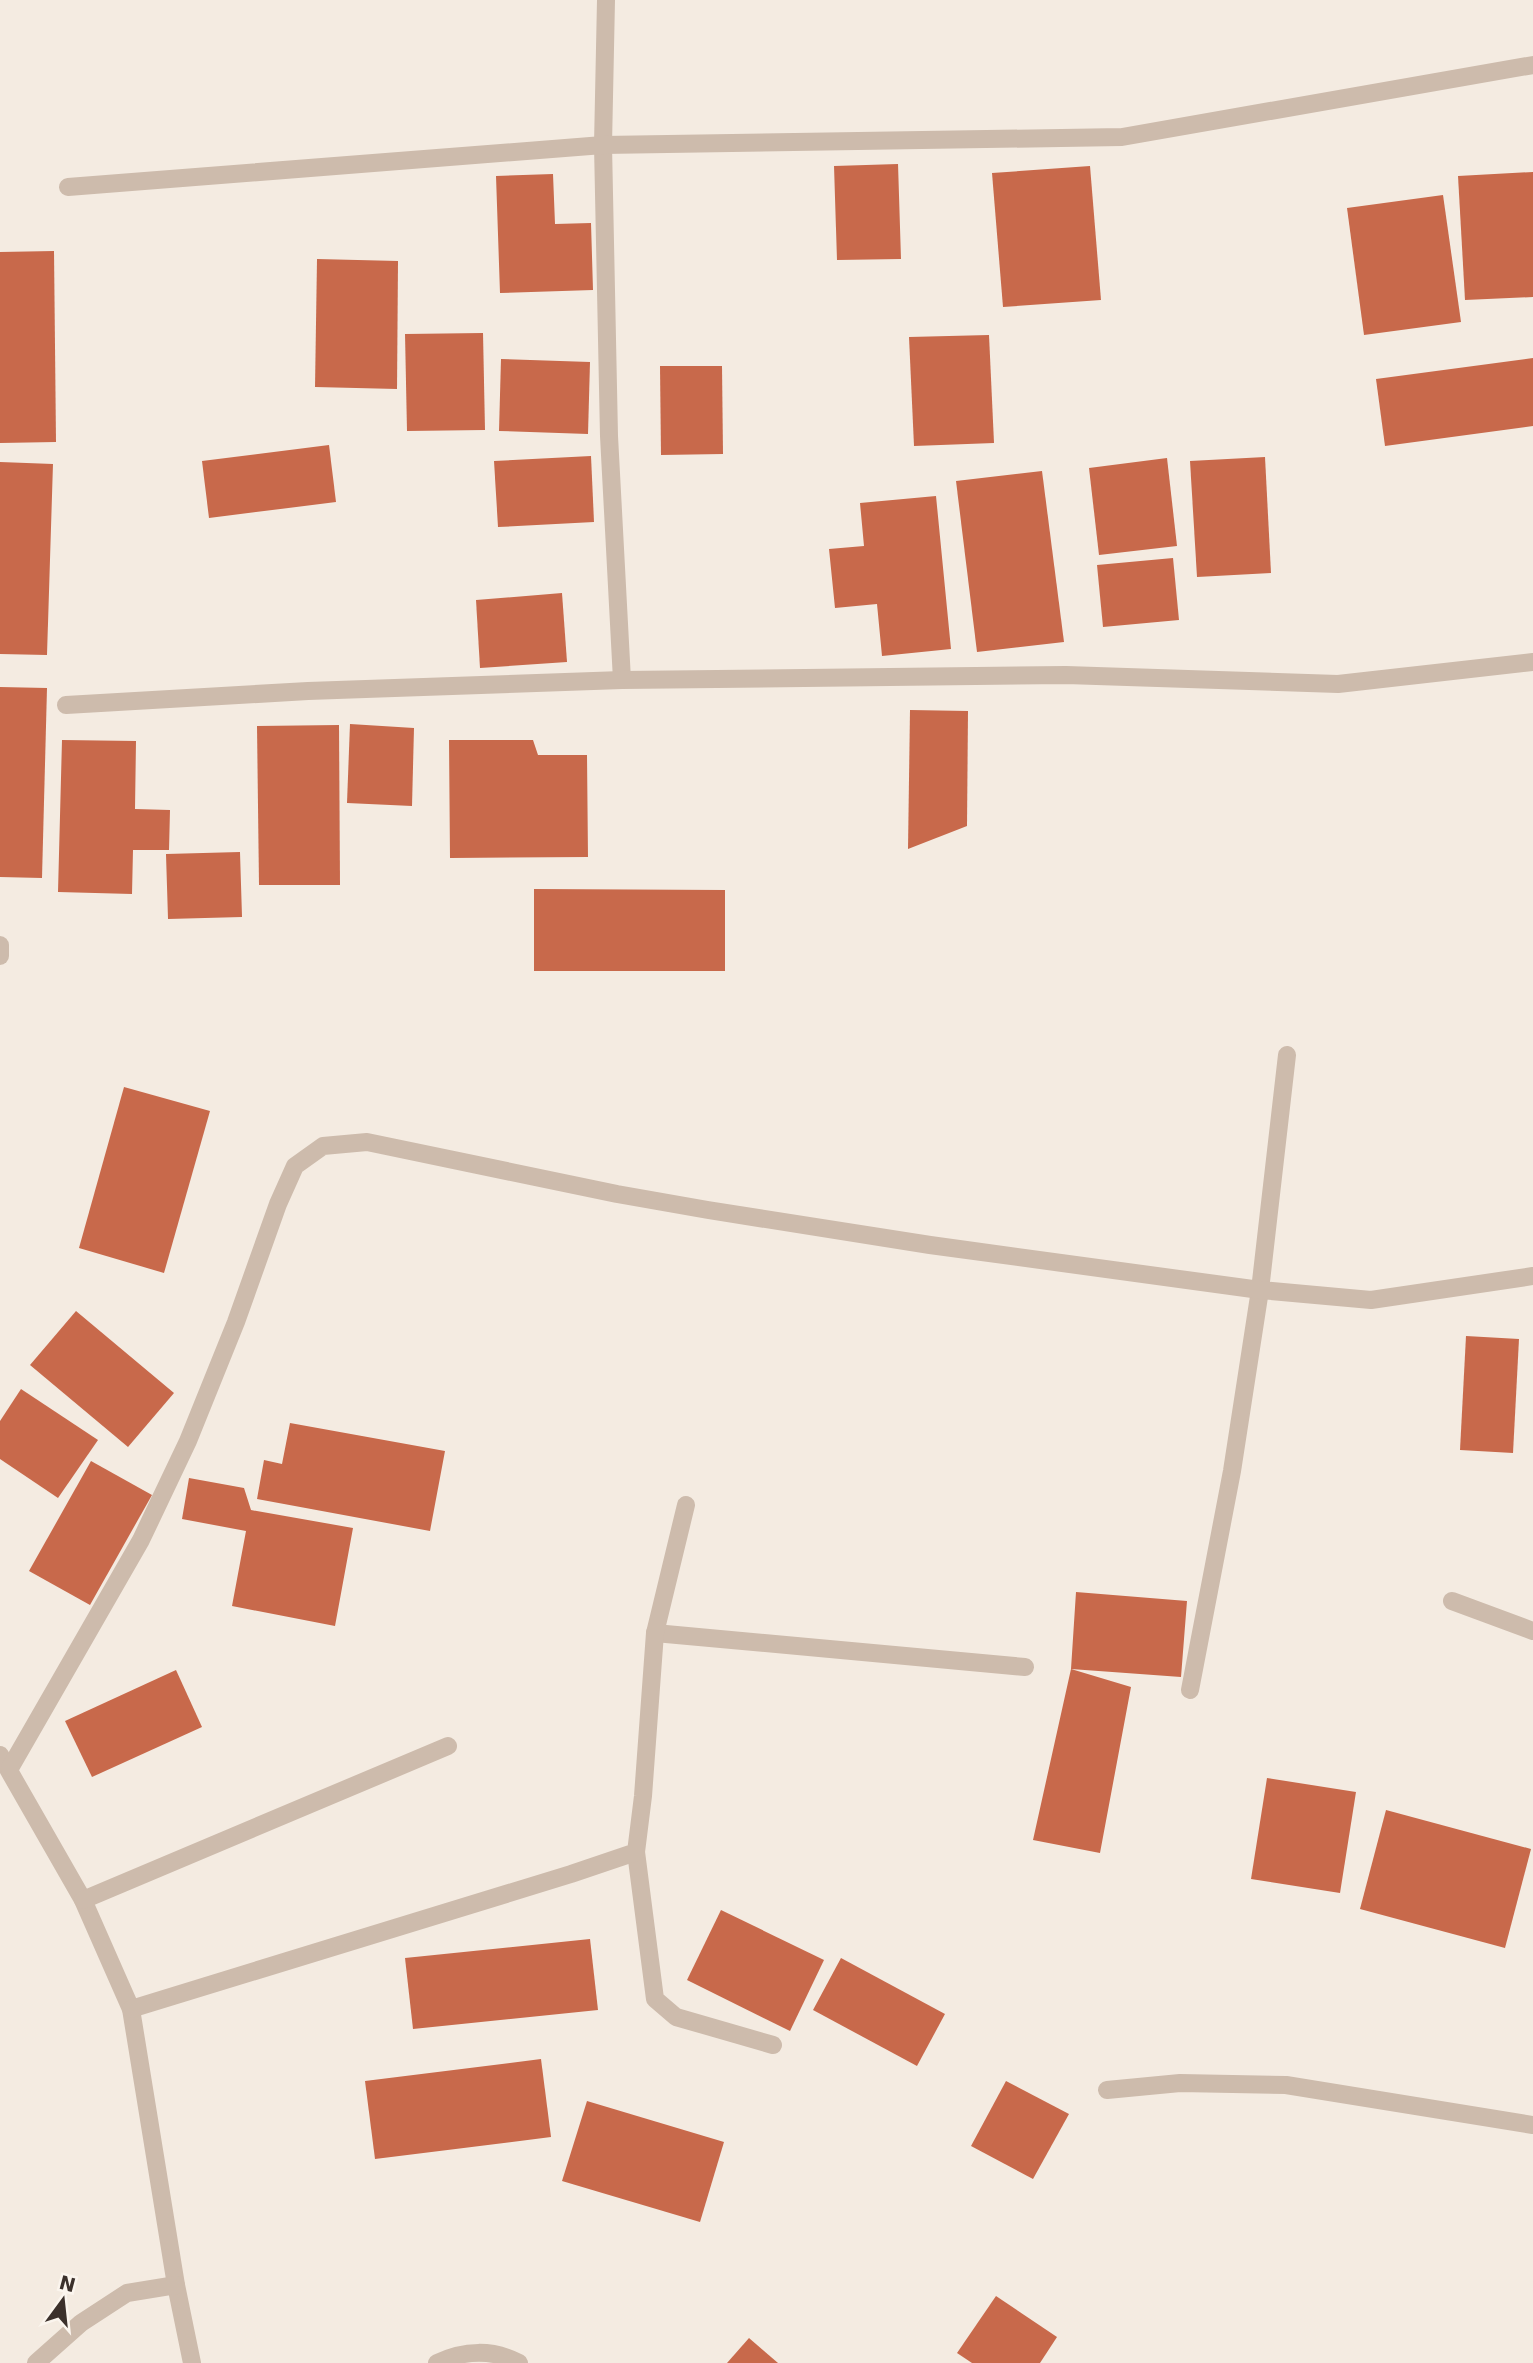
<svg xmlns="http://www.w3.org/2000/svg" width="1533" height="2363" viewBox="0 0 1533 2363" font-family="'DejaVu Sans',sans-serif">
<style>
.building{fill:#c8694b}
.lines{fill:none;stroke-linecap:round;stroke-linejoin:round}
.street{stroke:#cdbbac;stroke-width:18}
</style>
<rect width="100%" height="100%" fill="#f4ebe1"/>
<g class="building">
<path d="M898,164L901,259L837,260L834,166Z"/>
<path d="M1090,166L1101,300L1003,307L992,173Z"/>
<path d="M1533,172V297L1465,300L1458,176Z"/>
<path d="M553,174L555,224L591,223L593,290L500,293L496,176Z"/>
<path d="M1443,195L1461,322L1364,335L1347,208Z"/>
<path d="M54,251L56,442L0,443V252Z"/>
<path d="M317,259L398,261L397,389L315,387Z"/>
<path d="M483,333L485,430L407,431L405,334Z"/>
<path d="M989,335L994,443L914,446L909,337Z"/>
<path d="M1533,358V426L1385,446L1376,379Z"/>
<path d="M501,359L590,362L588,434L499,431Z"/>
<path d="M660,366H722L723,454L661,455Z"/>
<path d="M329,445L336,502L209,518L202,461Z"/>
<path d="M591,456L594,522L498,527L494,461Z"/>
<path d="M1265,457L1271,573L1197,577L1190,461Z"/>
<path d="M1167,458L1177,546L1099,555L1089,468Z"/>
<path d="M0,462L53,464L47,655L0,654Z"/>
<path d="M1042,471L1064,642L977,652L956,481Z"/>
<path d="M936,496L951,649L882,656L877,604L835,608L829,549L864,546L860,503Z"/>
<path d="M1173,558L1179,620L1103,627L1097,565Z"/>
<path d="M562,593L567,662L480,668L476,600Z"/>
<path d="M0,687L47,688L42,878L0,877Z"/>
<path d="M910,710L968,711L967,826L908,849Z"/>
<path d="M350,724L414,728L412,806L347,803Z"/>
<path d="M339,725L340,885H259L257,726Z"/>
<path d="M62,740L136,741L135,809L170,810L169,850H133L132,894L58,892Z"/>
<path d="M449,740H533L538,755H587L588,857L450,858Z"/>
<path d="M240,852L242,917L168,919L166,854Z"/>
<path d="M534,889L725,890V971H534Z"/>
<path d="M124,1087L210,1111L164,1273L79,1248Z"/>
<path d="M76,1311L174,1393L128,1447L30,1365Z"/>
<path d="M1466,1336L1519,1339L1513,1453L1460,1450Z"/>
<path d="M21,1389L98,1440L58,1498L0,1459V1421Z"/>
<path d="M290,1423L445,1451L430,1531L257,1499L264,1460L282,1464Z"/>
<path d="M91,1461L152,1495L90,1605L29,1571Z"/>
<path d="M189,1478L244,1488L251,1510L353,1528L335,1626L232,1606L246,1531L182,1519Z"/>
<path d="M1076,1592L1187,1601L1181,1677L1071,1669L1131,1687L1100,1853L1033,1840L1071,1669Z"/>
<path d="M176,1670L202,1727L92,1777L65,1721Z"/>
<path d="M1267,1778L1356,1792L1340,1893L1251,1879Z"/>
<path d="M1386,1810L1531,1849L1505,1948L1360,1909Z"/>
<path d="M721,1910L824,1960L790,2031L687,1980Z"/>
<path d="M590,1939L598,2010L413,2029L405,1958Z"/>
<path d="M841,1958L945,2014L917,2066L813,2010Z"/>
<path d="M541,2059L551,2137L375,2159L365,2081Z"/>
<path d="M1006,2081L1069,2114L1033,2179L971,2146Z"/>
<path d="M587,2101L724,2142L700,2222L562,2181Z"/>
<path d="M996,2296L1057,2337L1040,2363H972L957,2353Z"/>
<path d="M749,2338L778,2363H727Z"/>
</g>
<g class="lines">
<g class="street">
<path d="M606,0L603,145L609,436L622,680"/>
<path d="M68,187L603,145L1122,137L1533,65"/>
<path d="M66,705L308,691L622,680L1066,675L1338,684L1533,662"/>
<path d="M0,945V956"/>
<path d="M1452,1601L1533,1631"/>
<path d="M655,1633L1025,1667"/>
<path d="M1190,1690L1232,1471L1260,1290L1287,1055"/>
<path d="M0,1755L83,1900L131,2009L176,2285L192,2363"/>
<path d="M10,1768L141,1540L188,1441L236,1322L278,1204L295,1166L323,1146L367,1142L617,1194L708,1210L930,1245L1260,1290L1371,1300L1533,1276"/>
<path d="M636,1852L655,1999L676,2017L773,2045"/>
<path d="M83,1900L448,1746"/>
<path d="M131,2009L571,1874L636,1852L643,1796L655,1633L686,1505"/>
<path d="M1107,2090L1180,2083L1286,2085L1533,2125"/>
<path d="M36,2363L81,2323L127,2293L176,2285"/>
<path d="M437,2363C464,2350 493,2349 519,2363"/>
</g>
</g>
<g transform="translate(63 2300) rotate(15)" stroke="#fbf5ee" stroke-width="5" paint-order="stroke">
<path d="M0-5L12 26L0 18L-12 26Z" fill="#3b302b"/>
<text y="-10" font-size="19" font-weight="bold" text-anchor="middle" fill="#3b302b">N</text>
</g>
</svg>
